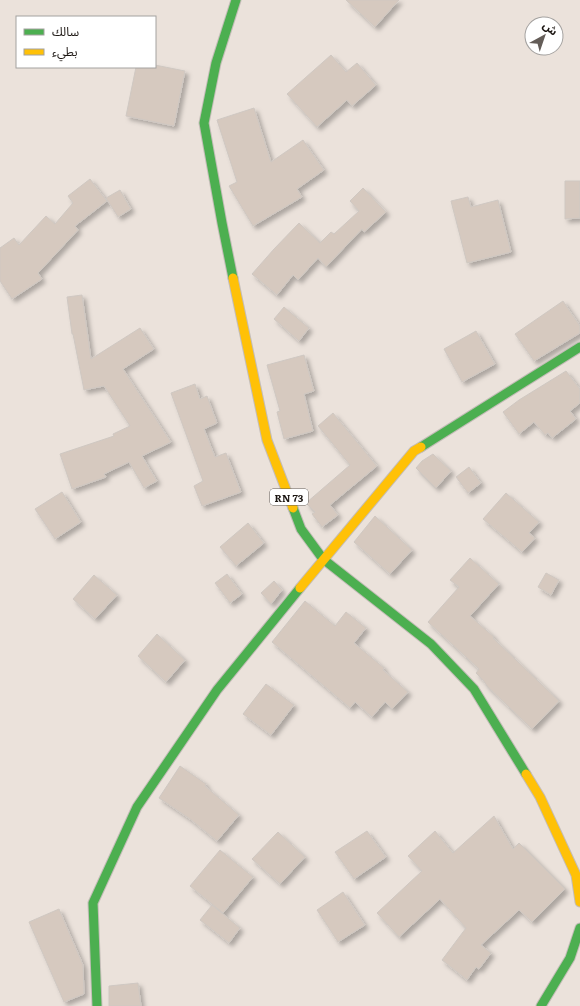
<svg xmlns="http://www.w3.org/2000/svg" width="580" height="1006" viewBox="0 0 580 1006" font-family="Literata,'Noto Sans Arabic',serif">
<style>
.building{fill:#d6c9bf;stroke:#cfc8c2;filter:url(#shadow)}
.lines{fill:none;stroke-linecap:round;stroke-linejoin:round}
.fast-casing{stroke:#c4bdb8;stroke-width:11}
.slow-casing{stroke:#c4bdb8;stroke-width:11}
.fast{stroke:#4caf50;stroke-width:9}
.slow{stroke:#ffc107;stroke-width:9}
.labels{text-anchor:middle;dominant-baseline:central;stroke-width:3;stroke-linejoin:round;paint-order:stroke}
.shield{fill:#fff;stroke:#605c59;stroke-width:1}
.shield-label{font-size:10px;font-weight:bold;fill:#1c1612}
</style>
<defs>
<filter id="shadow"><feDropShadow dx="3.5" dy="3.5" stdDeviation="2" flood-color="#0004"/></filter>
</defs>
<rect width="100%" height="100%" fill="#ebe2db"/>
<g class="building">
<path d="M346,0H399L375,27Z"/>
<path d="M331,55L346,72L357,63L376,85L352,106L347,100L317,127L287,94Z"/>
<path d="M155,65L185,71L174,126L126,116L136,67H155Z"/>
<path d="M254,108L271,162L303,140L324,170L297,189L302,197L253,226L229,186L237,182L217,120Z"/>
<path d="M90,179L107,201L75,226L78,230L38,273L42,279L12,299L0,281V248L14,238L19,245L46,216L55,224L73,203L68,196Z"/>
<path d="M565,181H580V218L565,219Z"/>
<path d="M363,188L386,212L364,232L362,229L326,267L318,258L298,280L293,275L277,295L252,274L274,249L299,223L320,243L331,232L334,234L359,211L350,201Z"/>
<path d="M120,190L131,209L118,217L106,198Z"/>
<path d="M468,197L471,207L498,200L511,252L467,263L451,201Z"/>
<path d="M82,295L91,359L140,328L154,349L123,369L171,442L142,456L157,481L144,488L129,462L104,474L106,477L72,489L60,454L114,436L113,434L130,426L104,386L84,390L73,334H72L67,297Z"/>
<path d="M563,301L580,326V333L534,361L515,334Z"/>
<path d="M284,307L309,328L299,341L274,319Z"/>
<path d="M476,331L495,364L462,382L444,349Z"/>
<path d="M304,355L314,391L304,394L313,431L284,439L277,412L280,411L267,365Z"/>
<path d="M566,371L580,389V403L570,411L576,419L552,438L548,433L545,435L534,422L519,434L503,412L519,400Z"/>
<path d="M195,384L200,399L207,396L217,423L204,429L215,457L226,453L241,492L202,506L194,486L203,481L171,393Z"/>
<path d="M333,413L377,466L330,505L338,515L322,527L312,514L315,512L306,503L350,465L318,426Z"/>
<path d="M433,454L451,471L436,488L416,468L422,461Z"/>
<path d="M469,467L481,483L468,493L456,477Z"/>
<path d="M62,492L81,522L55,539L35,509Z"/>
<path d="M506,493L539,522L529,533L535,538L522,552L483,519Z"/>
<path d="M375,516L412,550L390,574L354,542Z"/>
<path d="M248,523L264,543L236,566L220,547Z"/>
<path d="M470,558L499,584L470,616L494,637L493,638L559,701L532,729L487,686L483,680L476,673L479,669L428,622L459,587L450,580Z"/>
<path d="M546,573L559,580L551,595L538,587Z"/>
<path d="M227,574L242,594L230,603L215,583Z"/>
<path d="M94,575L117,595L95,619L73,599Z"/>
<path d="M274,581L282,590L271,604L261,593Z"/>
<path d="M305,601L335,626L346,612L366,628L354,643L384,668L383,670L408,692L392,709L385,702L372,717L355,702L350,708L272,642Z"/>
<path d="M157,634L185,660L166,682L138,656Z"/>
<path d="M266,684L294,705L271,735L243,714Z"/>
<path d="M180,766L206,784L205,786L239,815L217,841L190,819L159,798Z"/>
<path d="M494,816L513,849L519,843L565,889L532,922L519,910L481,945L491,953L479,969L476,967L467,980L442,960L466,928L440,899L399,937L377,913L422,871L408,856L435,831L453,853Z"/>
<path d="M367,831L386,857L354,879L335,852Z"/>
<path d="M278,832L305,857L280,884L252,859Z"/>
<path d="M220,850L253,877L223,913L190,886Z"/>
<path d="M343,892L365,925L338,942L317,910Z"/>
<path d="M212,905L240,928L229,943L200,920Z"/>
<path d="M59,909L83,965L84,994L64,1002L29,922Z"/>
<path d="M138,983L141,1006H109V986Z"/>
</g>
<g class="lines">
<defs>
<g id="fast">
<path d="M233,278L222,223L204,123L216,63L236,0"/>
<path d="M421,447L580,347"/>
<path d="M293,508L301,529L323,559L431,644L474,689L526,774"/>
<path d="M97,1006L93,903L137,807L217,690L300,588"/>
<path d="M541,1006L570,958L580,928"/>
</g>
<g id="slow">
<path d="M233,278L267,440L293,508"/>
<path d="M300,588L414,451L421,447"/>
<path d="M526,774L540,797L576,875L580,902"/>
</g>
</defs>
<use href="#fast" class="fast-casing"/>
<use href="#slow" class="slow-casing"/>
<use href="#fast" class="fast"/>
<use href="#slow" class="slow"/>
</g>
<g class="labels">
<rect class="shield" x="270" y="489" width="38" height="16" rx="3"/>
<g class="shield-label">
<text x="289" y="497">RN 73</text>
</g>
</g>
<rect x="16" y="16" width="140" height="52" fill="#ffffff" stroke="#a4a2a0"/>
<rect x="24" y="29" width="20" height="6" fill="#4caf50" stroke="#a4a2a0"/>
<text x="52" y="36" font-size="12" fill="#1c1612">سالك</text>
<rect x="24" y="49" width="20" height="6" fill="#ffc107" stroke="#a4a2a0"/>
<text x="52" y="56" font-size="12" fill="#1c1612">بطيء</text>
<g transform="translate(544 36) rotate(40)"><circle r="19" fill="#ffffff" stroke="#a4a2a0"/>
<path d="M0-3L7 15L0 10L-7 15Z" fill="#645d58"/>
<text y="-6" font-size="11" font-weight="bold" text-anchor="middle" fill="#1c1612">ش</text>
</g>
</svg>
